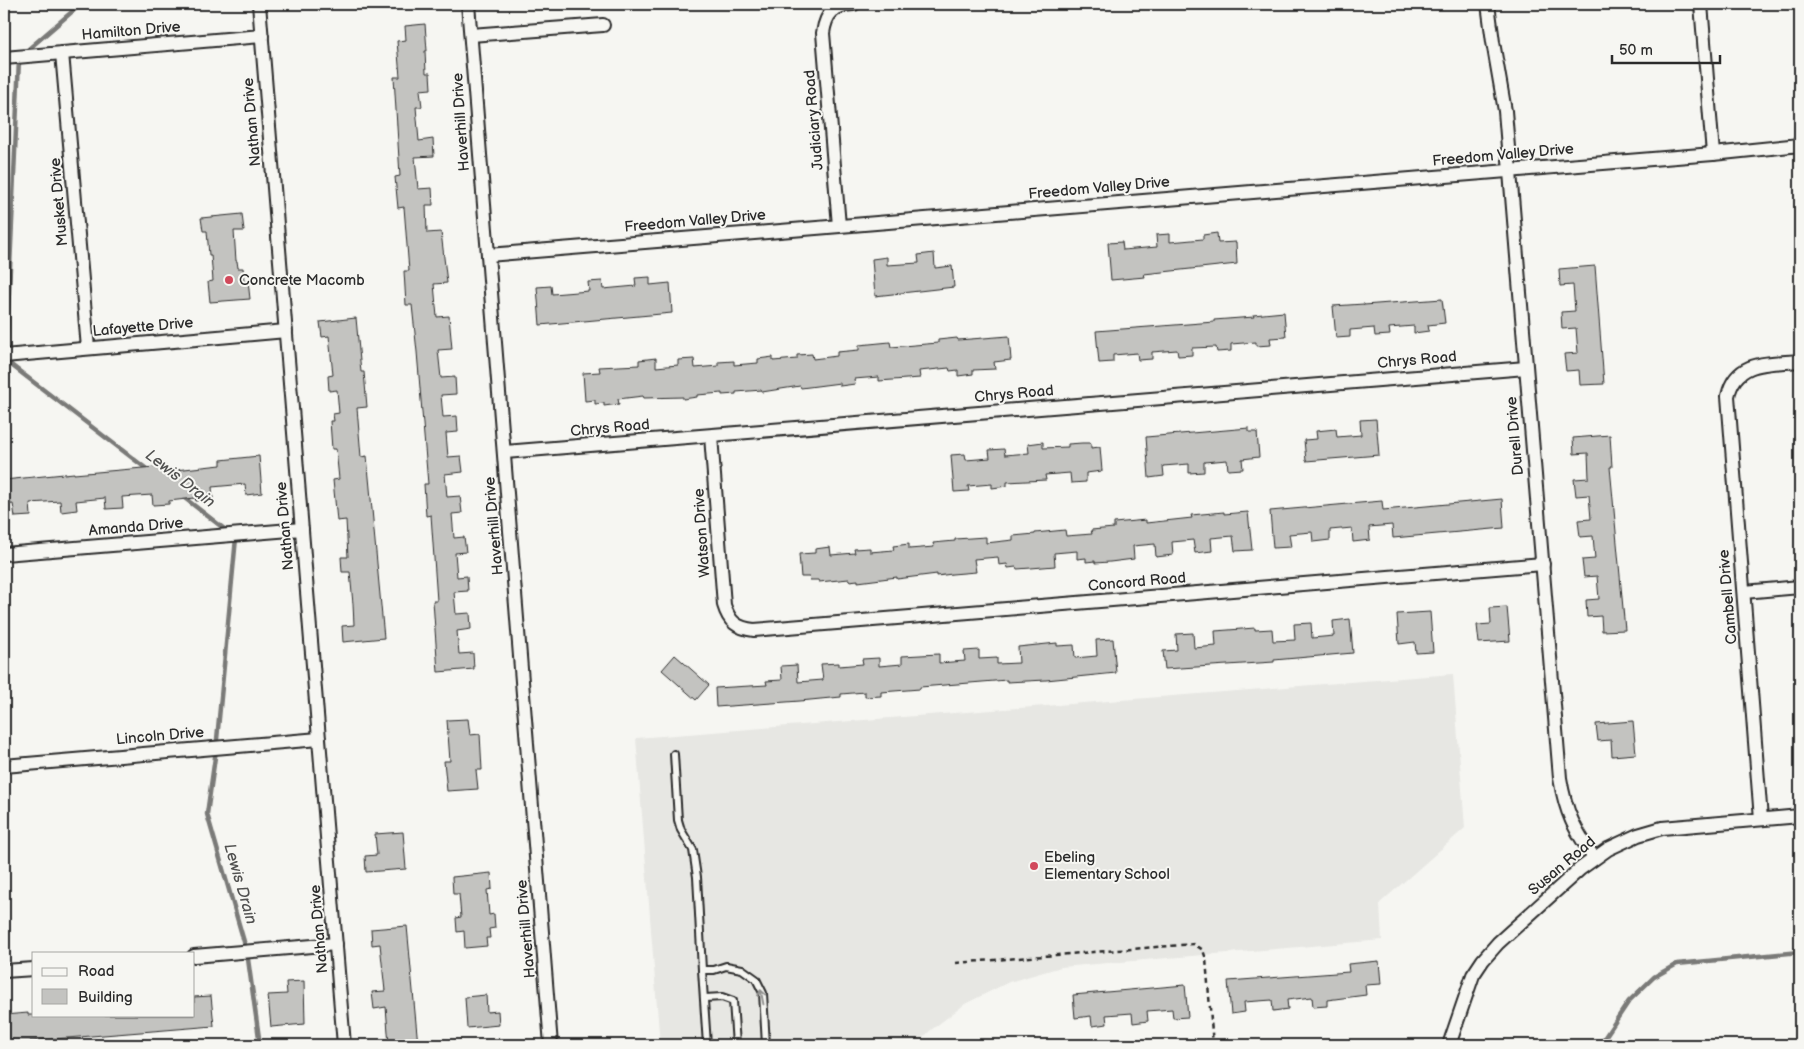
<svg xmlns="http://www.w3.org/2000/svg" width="1804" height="1049" viewBox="0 0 1804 1049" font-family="'Balsamiq Sans',sans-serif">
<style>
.built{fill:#e7e7e3}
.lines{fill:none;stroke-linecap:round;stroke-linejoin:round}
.stream{stroke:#7a7a78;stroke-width:4.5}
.building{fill:#c3c3c0;stroke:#2b2b2b}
.lane-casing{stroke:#2b2b2b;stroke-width:10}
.street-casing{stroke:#2b2b2b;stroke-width:16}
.path{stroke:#2b2b2b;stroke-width:2.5;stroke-dasharray:5 4;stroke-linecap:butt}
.lane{stroke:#f6f6f2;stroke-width:6}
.street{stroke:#f6f6f2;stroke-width:12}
.oneway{stroke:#90908e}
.poi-dot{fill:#d1495b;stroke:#f6f6f2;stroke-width:2}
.labels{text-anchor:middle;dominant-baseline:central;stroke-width:4;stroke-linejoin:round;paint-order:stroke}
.street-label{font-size:15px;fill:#2b2b2b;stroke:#f6f6f2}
.poi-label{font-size:15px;fill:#2b2b2b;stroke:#f6f6f2;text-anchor:start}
.water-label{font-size:16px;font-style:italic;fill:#525251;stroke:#f6f6f2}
</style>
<rect width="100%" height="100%" fill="#f6f6f2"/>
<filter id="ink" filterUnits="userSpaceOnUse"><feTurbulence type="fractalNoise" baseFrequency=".02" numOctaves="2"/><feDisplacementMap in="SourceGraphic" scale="10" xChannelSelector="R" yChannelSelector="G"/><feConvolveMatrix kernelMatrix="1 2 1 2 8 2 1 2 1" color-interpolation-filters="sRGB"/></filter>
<g filter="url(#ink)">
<path class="built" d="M1453,674L1465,828L1380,903L1382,940L1061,967L1009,982L965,1004L931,1030L915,1045H660L636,738Z"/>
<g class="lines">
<g class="stream">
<path d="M24,53L81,4"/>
<path d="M19,59L6,361L148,470"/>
<path d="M182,496L236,538L216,750L207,814L247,952L260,1045"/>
<path d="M1596,1045L1601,1043L1629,1001L1654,977L1677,964L1800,952"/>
</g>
</g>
<g class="building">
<path d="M425,24L427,51H425L426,73H430L431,89L420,90L422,107H416L419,141L433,139L434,156L415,157L418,189L432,188L433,205H426L427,233L441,232L447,283L434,284L437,317L449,316L452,349L438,350L441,378L455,377L456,394L441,395L443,417L457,416L458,432L446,433L448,457L461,456L463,472L445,474L447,497L460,496L462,513L452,514L454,538L464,537L466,552L455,553L457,577L467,576L468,591L454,592L456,614L470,613L471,629L457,631L459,654L473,653L474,669L438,672L433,601H437L431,515L426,516L424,484H428L417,352L412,305H406L404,271H409L404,207L398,208L395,177L400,176L394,77H400L397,41L406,40L405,26Z"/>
<path d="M242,214L244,231H234L236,261H237L238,268H243L244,282L248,281L250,299L210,302L208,282L213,281L211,255H209L207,231H203L201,218Z"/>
<path d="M1217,233L1218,243L1236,242L1237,264L1144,274L1145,277L1111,280L1108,243L1122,242L1123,250L1157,247L1156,235L1170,234V242L1203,239V235Z"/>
<path d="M934,253L935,268L952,266L954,287L875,296L872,259L887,257V265L919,263L918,255Z"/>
<path d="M1595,266L1604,384L1580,385L1579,370L1566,371L1564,354L1578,353L1576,328L1562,329L1561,312L1575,311L1573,285L1560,286L1559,269Z"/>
<path d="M650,277V285L670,283L672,313L540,325L537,287L551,286L552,294L589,291L588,282L602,281L603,289L636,286L635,278Z"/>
<path d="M1442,299L1445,323L1428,325L1429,331L1414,333V326L1389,328L1390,335L1375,336L1374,328L1350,330V337L1336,338L1333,306L1364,304V305Z"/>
<path d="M1284,312L1286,337L1270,338L1271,345L1256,346V342L1231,344V351L1217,352L1216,347L1192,348V355L1178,356L1177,350L1152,352V359L1138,360L1137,353L1113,355V362L1099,363L1096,331L1214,322V320L1254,317L1253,315Z"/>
<path d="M356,318L361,372H364L367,407L357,408L361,457L367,456L384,638L343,642L342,626L354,625L353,604L350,572H342L341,557H348L346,520L337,521L333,480L339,479L336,449H332L330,421H334L333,414L339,413L337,390L329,391L328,376L333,375L329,336L322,337L320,322Z"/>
<path d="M1009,336L1011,360L994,362L995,369L973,370V374L958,376V370L950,371L949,368L919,371L920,378L879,381V377L854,379L855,384L840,386V383L801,388L800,386L762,392V390L736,392V394L722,395V393L697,395V397L683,399V397L644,398L643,396L618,399L619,404L604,406V403L595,404V400L585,401L583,373L600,372L599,367L639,365V360L656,358V367L678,365V360L694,359L695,368L718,366V362L734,361V365L758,363V359L773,357V361L797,359V355L812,354L813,359L837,356V352L859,350V345L890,342L891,347L938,343V340L957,338L958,340Z"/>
<path d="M1376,419L1379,455L1306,461L1304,440L1317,439L1316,431L1336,429L1337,437L1361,435L1360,420Z"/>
<path d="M1249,428V432H1257L1259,457L1242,459L1243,469L1228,470L1227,460L1204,462V472L1189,473V464L1163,466L1164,476L1149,478L1146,437Z"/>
<path d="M1610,435L1612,467H1610L1625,630L1602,631L1601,616L1587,617L1586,600L1599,599L1597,576L1584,577L1582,560L1595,559L1593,536L1580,537L1578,520L1591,519L1589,495L1576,496L1574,479L1589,478L1588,453L1574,454L1573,438Z"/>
<path d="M1043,442V448L1068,447V444L1082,443H1091V448L1100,447L1102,471L1086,473V482L1071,483L1070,473L1045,475L1046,480L1007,482V486L992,488V484L968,486L969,491L954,492L951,455L965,454L966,460L990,458L989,450L1004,449L1005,455L1029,453L1028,444Z"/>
<path d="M259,456L262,493L246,495L245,484L212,487L213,499L196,501L195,498L169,501V504L153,505L152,495L122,497L123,508L106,509L105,498L76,501L77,510L61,512L60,501L30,503L31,516L15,517L13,504L4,505V480L74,473V474L166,466V471L221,465V460Z"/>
<path d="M1502,499L1504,528L1393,538L1392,525L1369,527L1370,540L1353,542L1352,528L1330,530V540L1313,542L1312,532L1289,534L1291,547L1273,548L1270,511L1382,501L1383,510Z"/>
<path d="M1224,512V514L1248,512L1252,550L1235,551L1233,536L1211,538L1212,551L1195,553L1193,540L1172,542L1173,555L1156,557L1155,544L1133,546L1134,559L1110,562L1095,563V561L1086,562V558L1077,559V551L1054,553L1055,566L1031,568L1017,569L1016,567L1008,568L1007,564L999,565L998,557L974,559L976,572L952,574L937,576V574L897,579V577L858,582V580L849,581V579L819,582L818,580H810L809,577H801L799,554L815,553V549L830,547L831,555L855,553L854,549L870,548V552L894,550L893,546L909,544V549L934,547L933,543L955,541V539L986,537V543L1013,540V536L1035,534V533L1065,530L1066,536L1092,534L1091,530L1114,528V523L1146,520V523L1192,518L1191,515Z"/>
<path d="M1507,607L1510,641L1479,643L1477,625L1491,624L1490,608Z"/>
<path d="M1430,612L1433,652L1416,653L1415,642L1399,644L1397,614Z"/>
<path d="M1350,619L1353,653L1274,660V662L1165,669L1163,651L1177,650L1176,634L1193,633L1194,648L1216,646L1215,631L1255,628V630L1272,629L1273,641L1295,640L1294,624L1311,623L1312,638L1334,636L1333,621Z"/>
<path d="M1113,639L1116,673L1046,680L1007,682V680L920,687V689L881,692V696L865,697V692L841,694V697L800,701L716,707L715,688L767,685L766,681L782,680L781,666L797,665L798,682L823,680L821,664L839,663V666L863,664L862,659L879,658V666L902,664V656L939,654V663L965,661L964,651L979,650V659L997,658V664L1019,663L1018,647L1057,643V646L1074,645L1075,658L1097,656L1096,640Z"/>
<path d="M675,655L709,685L696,700L662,670Z"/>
<path d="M468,719L470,735L480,734L482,770H476L478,789L447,791L444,761H450L447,720Z"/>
<path d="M1633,721L1636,754L1612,756L1611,740L1598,741L1596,724Z"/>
<path d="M403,832L406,869L366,872L365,856L377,855L375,834Z"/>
<path d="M491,873L492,889L487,890L489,915L494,914L495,928L489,929L490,938H486L487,946L465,948L464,931L457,932L456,918L461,917L459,894H453L452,877Z"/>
<path d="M407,926L418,1045H389L386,1007L374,1009L372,992L385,991L380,944L372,945L371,929Z"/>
<path d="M1379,961L1381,984L1365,985L1366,995L1327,1000V1006L1313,1007L1312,997L1287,1000L1288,1009L1273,1011L1272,1000L1244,1002L1245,1012L1231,1014L1228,981L1349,972L1348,964Z"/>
<path d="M304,981L305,1024L271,1027L268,995L287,994L286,982Z"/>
<path d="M1185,985L1188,1017L1173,1018L1172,1009L1147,1011L1148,1021L1133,1023L1132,1013L1106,1015L1107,1024L1092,1026L1091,1016L1075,1018L1073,995Z"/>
<path d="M486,995L487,1012L498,1011L499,1025L467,1028L465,997Z"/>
<path d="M211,996L214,1026L30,1041V1044L4,1045V1015L28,1013V1015H194V997Z"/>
</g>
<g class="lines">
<defs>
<g id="lane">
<path d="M674,754L678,820L681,830L693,850L697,877L702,970"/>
<path d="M705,998L722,997L733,1001L736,1045"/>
<path d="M707,1045L702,970H714L726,966L742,969L756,979L763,993L766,1045"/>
</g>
<g id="street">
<path d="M259,4L344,1045"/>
<path d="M468,4L551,1045"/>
<path d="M1488,4L1493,42L1505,111L1560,778C1566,814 1574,828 1594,858"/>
<path d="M1701,4L1713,154"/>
<path d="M471,35L603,25"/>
<path d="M62,53L88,348"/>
<path d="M4,58L262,36"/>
<path d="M839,226L823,33C826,13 834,5 854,4"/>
<path d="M488,255L1713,154L1800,145"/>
<path d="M4,356L286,331"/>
<path d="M711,436L724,605C729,622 737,628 754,630L1543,564"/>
<path d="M505,452L1526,368"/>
<path d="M4,554L302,529"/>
<path d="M1744,592L1800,587"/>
<path d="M4,766L319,739"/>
<path d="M1761,819L1728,396C1736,359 1770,364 1800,361"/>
<path d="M194,956L336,944"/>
<path d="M4,971L34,969"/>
<path d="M1449,1045L1473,975L1483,960L1498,943L1580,869L1608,849L1638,835L1662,828L1800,816"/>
</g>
</defs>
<use href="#lane" class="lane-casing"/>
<use href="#street" class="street-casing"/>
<path class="path" d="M956,963L1194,944L1203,950L1206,959L1213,1045"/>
<use href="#lane" class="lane"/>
<use href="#street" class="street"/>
</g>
<defs><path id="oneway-shaft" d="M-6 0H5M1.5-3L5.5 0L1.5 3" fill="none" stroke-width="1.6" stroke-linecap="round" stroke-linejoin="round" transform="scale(1.25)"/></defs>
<use class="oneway" href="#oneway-shaft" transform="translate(762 997) rotate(-101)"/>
</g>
<g class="poi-dot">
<circle cx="229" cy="280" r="5"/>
<circle cx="1034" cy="866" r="5"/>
</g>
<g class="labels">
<g class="street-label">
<text transform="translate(131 31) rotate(-5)">Hamilton Drive</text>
<text transform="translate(814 120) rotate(-95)">Judiciary Road</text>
<text transform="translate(252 122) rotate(-95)">Nathan Drive</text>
<text transform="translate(461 122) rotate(-94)">Haverhill Drive</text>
<text transform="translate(1503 155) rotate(-5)">Freedom Valley Drive</text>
<text transform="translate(1099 188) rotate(-5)">Freedom Valley Drive</text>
<text transform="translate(59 202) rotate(-95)">Musket Drive</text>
<text transform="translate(695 221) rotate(-5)">Freedom Valley Drive</text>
<text transform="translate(143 327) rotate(-5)">Lafayette Drive</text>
<text transform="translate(1417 360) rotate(-5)">Chrys Road</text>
<text transform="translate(1014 394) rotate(-5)">Chrys Road</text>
<text transform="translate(610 428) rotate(-5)">Chrys Road</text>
<text transform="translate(1515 436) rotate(-95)">Durell Drive</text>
<text transform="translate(285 526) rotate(-95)">Nathan Drive</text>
<text transform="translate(494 526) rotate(-95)">Haverhill Drive</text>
<text transform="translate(136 527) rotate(-5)">Amanda Drive</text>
<text transform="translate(702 533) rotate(-94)">Watson Drive</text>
<text transform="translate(1137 582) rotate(-5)">Concord Road</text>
<text transform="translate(1728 597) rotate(-95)">Cambell Drive</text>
<text transform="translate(160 736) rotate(-5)">Lincoln Drive</text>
<text transform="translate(1562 866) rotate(-40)">Susan Road</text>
<text transform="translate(319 929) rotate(-95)">Nathan Drive</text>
<text transform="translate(526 929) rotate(-95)">Haverhill Drive</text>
</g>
<g class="poi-label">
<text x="239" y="280">Concrete Macomb</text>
<text x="1044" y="857">Ebeling<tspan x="1044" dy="17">Elementary School</tspan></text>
</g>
<g class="water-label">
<text transform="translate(180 479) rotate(38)">Lewis Drain</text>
<text transform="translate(240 884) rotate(74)">Lewis Drain</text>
</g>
</g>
<rect width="1804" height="1049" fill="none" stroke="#f6f6f2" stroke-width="20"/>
<rect x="10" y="10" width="1784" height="1029" fill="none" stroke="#2b2b2b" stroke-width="2" filter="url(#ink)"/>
<rect x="32" y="952" width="162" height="65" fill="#f6f6f2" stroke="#a5a5a2"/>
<rect x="42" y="968" width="25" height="8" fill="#f6f6f2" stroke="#a5a5a2"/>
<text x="78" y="976" font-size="15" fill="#2b2b2b">Road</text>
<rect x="42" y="989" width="25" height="15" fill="#c3c3c0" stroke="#a5a5a2"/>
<text x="78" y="1002" font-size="15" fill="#2b2b2b">Building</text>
<path d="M1612 55v8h108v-8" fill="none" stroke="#2b2b2b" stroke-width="2.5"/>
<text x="1619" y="55" font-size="15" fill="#2b2b2b" stroke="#f6f6f2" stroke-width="4" paint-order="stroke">50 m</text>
</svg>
